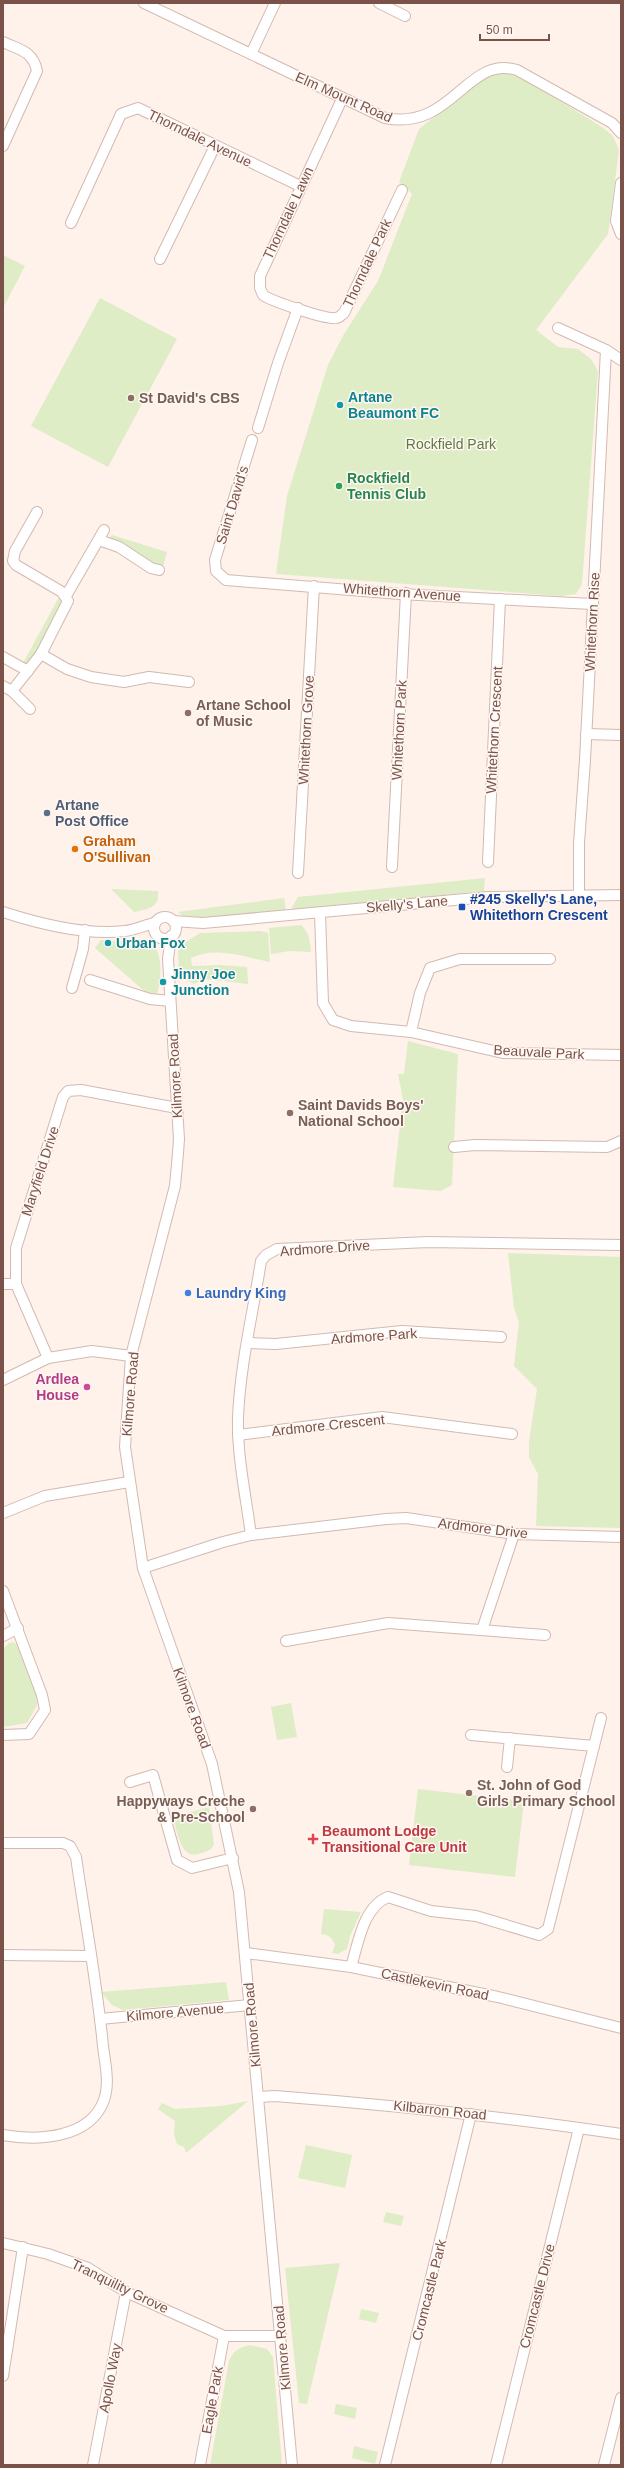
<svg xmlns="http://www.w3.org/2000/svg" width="624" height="2468" viewBox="0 0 624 2468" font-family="Arial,sans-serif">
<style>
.green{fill:#deedc6}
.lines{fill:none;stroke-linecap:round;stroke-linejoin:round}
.minor-casing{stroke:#d4b9b1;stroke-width:12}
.minor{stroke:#fff;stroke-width:10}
.education-dot{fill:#8d6e63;stroke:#fff7f2;stroke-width:1.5}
.culture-dot{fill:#0f9aa8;stroke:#fff7f2;stroke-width:1.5}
.leisure-dot{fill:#2e9e5b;stroke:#fff7f2;stroke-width:1.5}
.service-dot{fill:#5c6f8a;stroke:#fff7f2;stroke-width:1.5}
.food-dot{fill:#e8710a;stroke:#fff7f2;stroke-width:1.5}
.transit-dot{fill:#1a4fb4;stroke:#fff7f2;stroke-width:1.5}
.shop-dot{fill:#3f7fe0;stroke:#fff7f2;stroke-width:1.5}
.hotel-dot{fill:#d1479c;stroke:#fff7f2;stroke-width:1.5}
.health-dot{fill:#e0444e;stroke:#fff7f2;stroke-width:1.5}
.labels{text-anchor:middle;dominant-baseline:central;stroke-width:3;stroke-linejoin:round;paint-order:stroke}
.street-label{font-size:14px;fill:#7b524a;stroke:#fff7f2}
.culture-label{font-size:14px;font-weight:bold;fill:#0d838f;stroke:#fff7f2;text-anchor:start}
.education-label{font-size:14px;font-weight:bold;fill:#785e54;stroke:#fff7f2;text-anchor:start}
.park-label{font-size:14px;fill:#5d7b3f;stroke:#fff7f2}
.leisure-label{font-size:14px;font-weight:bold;fill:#27864d;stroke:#fff7f2;text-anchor:start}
.service-label{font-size:14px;font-weight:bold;fill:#4e5e75;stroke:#fff7f2;text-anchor:start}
.food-label{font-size:14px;font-weight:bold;fill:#c56008;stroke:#fff7f2;text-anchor:start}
.transit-label{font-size:14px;font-weight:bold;fill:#164399;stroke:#fff7f2;text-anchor:start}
.shop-label{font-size:14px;font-weight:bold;fill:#366cbe;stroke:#fff7f2;text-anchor:start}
.hotel-label{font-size:14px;font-weight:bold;fill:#b23c85;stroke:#fff7f2;text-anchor:end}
.health-label{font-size:14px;font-weight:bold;fill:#be3a42;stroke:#fff7f2;text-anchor:start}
</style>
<rect width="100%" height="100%" fill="#fef2ea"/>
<g class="green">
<path d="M499,70L515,73L602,127L613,136L619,150L608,234L536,330L558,347L578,349L591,359L598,371L582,584L576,594L561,596L276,574L287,496L328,365L344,334L378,281L412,194L399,182L419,129L485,76Z"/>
<path d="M3,255L25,266L3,308Z"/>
<path d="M100,298L177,339L108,467L31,426Z"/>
<path d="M112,535L167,552L163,567L155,565L109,539Z"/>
<path d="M59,597L62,600L60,608L32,660L28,663H23Z"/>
<path d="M485,878L484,891L293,910L292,907L298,897Z"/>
<path d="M111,889L158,891C160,908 148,909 134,912Z"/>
<path d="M284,898L286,910L198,919L186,918L178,912Z"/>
<path d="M301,925C309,932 310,941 311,952L290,951L271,954L269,928Z"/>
<path d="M261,931L268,933L270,962C244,957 216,946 191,958L192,966L221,965L247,967L248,984L204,979L194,984L179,977L178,950L187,941L200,933Z"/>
<path d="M101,940L154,944C162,957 162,979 157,994L150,996L95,948Z"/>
<path d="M408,1041L458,1054L452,1185L441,1191L393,1187L403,1099L398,1074H404Z"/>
<path d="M508,1253L621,1257V1528L536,1526L538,1474L529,1457V1442L537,1389L514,1366L519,1322L514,1308Z"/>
<path d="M13,1642L17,1645L36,1693L37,1705L27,1723L3,1727V1649L9,1643Z"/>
<path d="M291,1703L297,1737L277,1740L271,1707Z"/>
<path d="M418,1789L524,1801L515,1877L409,1865Z"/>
<path d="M209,1807L214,1845C210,1851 206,1852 198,1854C180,1859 177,1830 173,1817Z"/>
<path d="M324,1909L361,1912L350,1936L347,1949L338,1954L332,1953L335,1945C332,1937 329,1935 321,1934Z"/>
<path d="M226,1982L229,2000L123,2010L112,2005L101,1992Z"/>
<path d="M248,2101L186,2153L184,2147L177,2144L174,2135L175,2121L158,2109L162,2103L175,2109L222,2106Z"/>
<path d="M306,2145L352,2155L345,2188L298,2178Z"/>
<path d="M386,2212L404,2216L401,2226L383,2222Z"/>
<path d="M340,2263L307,2404L299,2403L285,2268Z"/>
<path d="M361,2309L379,2313L376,2323L359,2319Z"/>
<path d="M249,2345L267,2349L273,2357L282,2465H210L229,2361C233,2351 239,2348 249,2345Z"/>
<path d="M336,2404L357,2408L355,2419L334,2414Z"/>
<path d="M354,2446L378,2452L375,2464L352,2458Z"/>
</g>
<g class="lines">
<defs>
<g id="minor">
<path d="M144,3L385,118C453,131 466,55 517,70L612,123L621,133"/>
<path d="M379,3L405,16"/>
<path d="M3,42C20,50 33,51 37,71L3,146"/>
<path d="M251,54L275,3"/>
<path d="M342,99L260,276V288L263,295C271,301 327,320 336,318C339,318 341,315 344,313L402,190"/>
<path d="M621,183L616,221L621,234"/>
<path d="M71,223L121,114L138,108L300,186"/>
<path d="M160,259L215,146"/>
<path d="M558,328L606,350L621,360"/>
<path d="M258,428L278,363L298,308"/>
<path d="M252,440L215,560L216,571L226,580L400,594L592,604"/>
<path d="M99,540L119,547L151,568L159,570"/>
<path d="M66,596L104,530"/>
<path d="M41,654L67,669L91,677L124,682L149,677L189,682"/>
<path d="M3,657L28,671"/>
<path d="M3,686L12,691L30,709"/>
<path d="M12,691L41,654L68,601L62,592L16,565L13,561L15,551L37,512"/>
<path d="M586,734L621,735"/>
<path d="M488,862L500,599"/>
<path d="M392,867L406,593"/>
<path d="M298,873L314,586"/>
<path d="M579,894V843L585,760L606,350"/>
<path d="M3,912C40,924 86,936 125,931C135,930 145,925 155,923"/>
<path d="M320,913L323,1003L333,1020L351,1026L411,1032L503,1053L621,1055"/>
<circle cx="165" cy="928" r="11"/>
<path d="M173,921L203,923L487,897L621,895"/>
<path d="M171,936L168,959L179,1139L178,1153L175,1186L131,1356L125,1447L143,1568L212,1764L239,1892L292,2465"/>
<path d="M90,980L150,999L170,1001"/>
<path d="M72,988L83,949L85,930"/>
<path d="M411,1032L420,993L430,968L460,959H550"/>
<path d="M454,1147L475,1145L607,1147L621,1141"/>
<path d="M3,1284H16"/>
<path d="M248,1343L276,1344L402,1331L501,1337"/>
<path d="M48,1358L16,1284V1248L63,1097L68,1091L81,1090L177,1108"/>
<path d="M3,1380L48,1358L92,1351L131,1356"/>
<path d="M238,1435L382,1417L512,1434"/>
<path d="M3,1513L45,1496L129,1482"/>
<path d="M251,1535C246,1497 237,1456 238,1418C240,1365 253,1313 261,1261L266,1255L277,1249L428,1242L621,1245"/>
<path d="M143,1568L223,1542L251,1535L386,1519L406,1518L514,1534L621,1537"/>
<path d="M3,1591L42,1695L45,1710L29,1734L3,1735"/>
<path d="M482,1630L514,1534"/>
<path d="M3,1636L18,1628"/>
<path d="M286,1641L388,1623L545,1635"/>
<path d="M471,1735L594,1746"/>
<path d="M507,1767L510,1738"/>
<path d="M130,1782L153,1775L177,1860L192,1868L233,1858"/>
<path d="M3,1843H63L70,1846L76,1857C85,1920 97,1983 103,2046C105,2063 110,2083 104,2100C90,2139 37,2141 3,2135"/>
<path d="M246,1953L351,1967L498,1997L621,2028"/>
<path d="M3,1955L90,1956"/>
<path d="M351,1967C358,1944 363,1907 388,1897L431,1911L476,1916L539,1935L548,1929L601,1718"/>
<path d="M100,2019L250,2005"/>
<path d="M259,2097L275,2096C391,2105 506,2117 621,2134"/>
<path d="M3,2243L48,2254L88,2268L126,2292L224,2336H281"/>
<path d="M3,2376L23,2247"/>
<path d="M93,2465L126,2292"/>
<path d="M200,2465L224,2336"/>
<path d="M385,2465L471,2114"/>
<path d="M496,2465L579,2128"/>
<path d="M604,2465L621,2398"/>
</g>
</defs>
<use href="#minor" class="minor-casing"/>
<use href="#minor" class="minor"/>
</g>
<g class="education-dot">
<circle cx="131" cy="398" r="4"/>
<circle cx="188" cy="713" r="4"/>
<circle cx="290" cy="1113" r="4"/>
<circle cx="469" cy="1793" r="4"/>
<circle cx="253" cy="1809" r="4"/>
</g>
<g class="culture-dot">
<circle cx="340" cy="405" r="4"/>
<circle cx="108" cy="943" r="4"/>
<circle cx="163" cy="982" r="4"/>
</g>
<circle class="leisure-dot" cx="339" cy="486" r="4"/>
<circle class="service-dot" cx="47" cy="813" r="4"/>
<circle class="food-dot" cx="75" cy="849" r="4"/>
<rect class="transit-dot" x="458" y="903" width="8" height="8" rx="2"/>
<circle class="shop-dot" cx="188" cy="1293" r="4"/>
<circle class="hotel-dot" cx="87" cy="1387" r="4"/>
<path class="health-dot" d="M311 1833h4v4h4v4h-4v4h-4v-4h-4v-4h4z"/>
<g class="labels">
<g class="street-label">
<text transform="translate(344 97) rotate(24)">Elm Mount Road</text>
<text transform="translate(200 138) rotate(26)">Thorndale Avenue</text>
<text transform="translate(288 213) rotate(-65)">Thorndale Lawn</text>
<text transform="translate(367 263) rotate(-65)">Thorndale Park</text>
<text transform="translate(232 505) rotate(-73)">Saint David's</text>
<text transform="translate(402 592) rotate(4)">Whitethorn Avenue</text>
<text transform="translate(592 622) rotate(-87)">Whitethorn Rise</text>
<text transform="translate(306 730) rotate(-87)">Whitethorn Grove</text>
<text transform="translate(399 730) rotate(-87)">Whitethorn Park</text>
<text transform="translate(494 730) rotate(-87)">Whitethorn Crescent</text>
<text transform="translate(407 904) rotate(-5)">Skelly's Lane</text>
<text transform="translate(539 1052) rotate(3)">Beauvale Park</text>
<text transform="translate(175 1076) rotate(-93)">Kilmore Road</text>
<text transform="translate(40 1171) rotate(-72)">Maryfield Drive</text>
<text transform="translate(325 1248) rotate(-4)">Ardmore Drive</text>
<text transform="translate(374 1336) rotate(-4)">Ardmore Park</text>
<text transform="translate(130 1394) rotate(-85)">Kilmore Road</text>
<text transform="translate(328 1425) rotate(-6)">Ardmore Crescent</text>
<text transform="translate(483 1528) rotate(7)">Ardmore Drive</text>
<text transform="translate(192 1708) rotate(70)">Kilmore Road</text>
<text transform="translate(435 1984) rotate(12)">Castlekevin Road</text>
<text transform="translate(175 2012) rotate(-5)">Kilmore Avenue</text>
<text transform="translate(252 2025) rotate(-95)">Kilmore Road</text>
<text transform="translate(440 2110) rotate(6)">Kilbarron Road</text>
<text transform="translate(120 2286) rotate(26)">Tranquility Grove</text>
<text transform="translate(429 2290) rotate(-76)">Cromcastle Park</text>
<text transform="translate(537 2296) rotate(-76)">Cromcastle Drive</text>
<text transform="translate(282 2348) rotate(-95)">Kilmore Road</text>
<text transform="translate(110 2378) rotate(-79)">Apollo Way</text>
<text transform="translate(212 2400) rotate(-80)">Eagle Park</text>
</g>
<g class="culture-label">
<text x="348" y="397">Artane<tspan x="348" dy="16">Beaumont FC</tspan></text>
<text x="116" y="943">Urban Fox</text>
<text x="171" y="974">Jinny Joe<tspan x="171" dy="16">Junction</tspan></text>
</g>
<g class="education-label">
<text x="139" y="398">St David's CBS</text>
<text x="196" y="705">Artane School<tspan x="196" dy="16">of Music</tspan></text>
<text x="298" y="1105">Saint Davids Boys'<tspan x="298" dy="16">National School</tspan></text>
<text x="477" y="1785">St. John of God<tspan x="477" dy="16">Girls Primary School</tspan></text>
<text x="245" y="1801" text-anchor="end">Happyways Creche<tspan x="245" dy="16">&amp; Pre-School</tspan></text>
</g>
<g class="park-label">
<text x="451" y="444">Rockfield Park</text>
</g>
<g class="leisure-label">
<text x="347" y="478">Rockfield<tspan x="347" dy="16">Tennis Club</tspan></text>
</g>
<g class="service-label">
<text x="55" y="805">Artane<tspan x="55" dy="16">Post Office</tspan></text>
</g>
<g class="food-label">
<text x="83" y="841">Graham<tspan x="83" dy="16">O'Sullivan</tspan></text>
</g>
<g class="transit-label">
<text x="470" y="899">#245 Skelly's Lane,<tspan x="470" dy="16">Whitethorn Crescent</tspan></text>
</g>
<g class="shop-label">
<text x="196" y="1293">Laundry King</text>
</g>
<g class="hotel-label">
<text x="79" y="1379">Ardlea<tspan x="79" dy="16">House</tspan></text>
</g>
<g class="health-label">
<text x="322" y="1831">Beaumont Lodge<tspan x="322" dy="16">Transitional Care Unit</tspan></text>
</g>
</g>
<rect width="624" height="2468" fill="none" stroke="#7b524a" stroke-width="8"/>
<path d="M480 34v6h69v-6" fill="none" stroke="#7b524a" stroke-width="2"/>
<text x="486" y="34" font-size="12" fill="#7b524a" stroke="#fff7f2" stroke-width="3" paint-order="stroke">50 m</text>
</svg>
